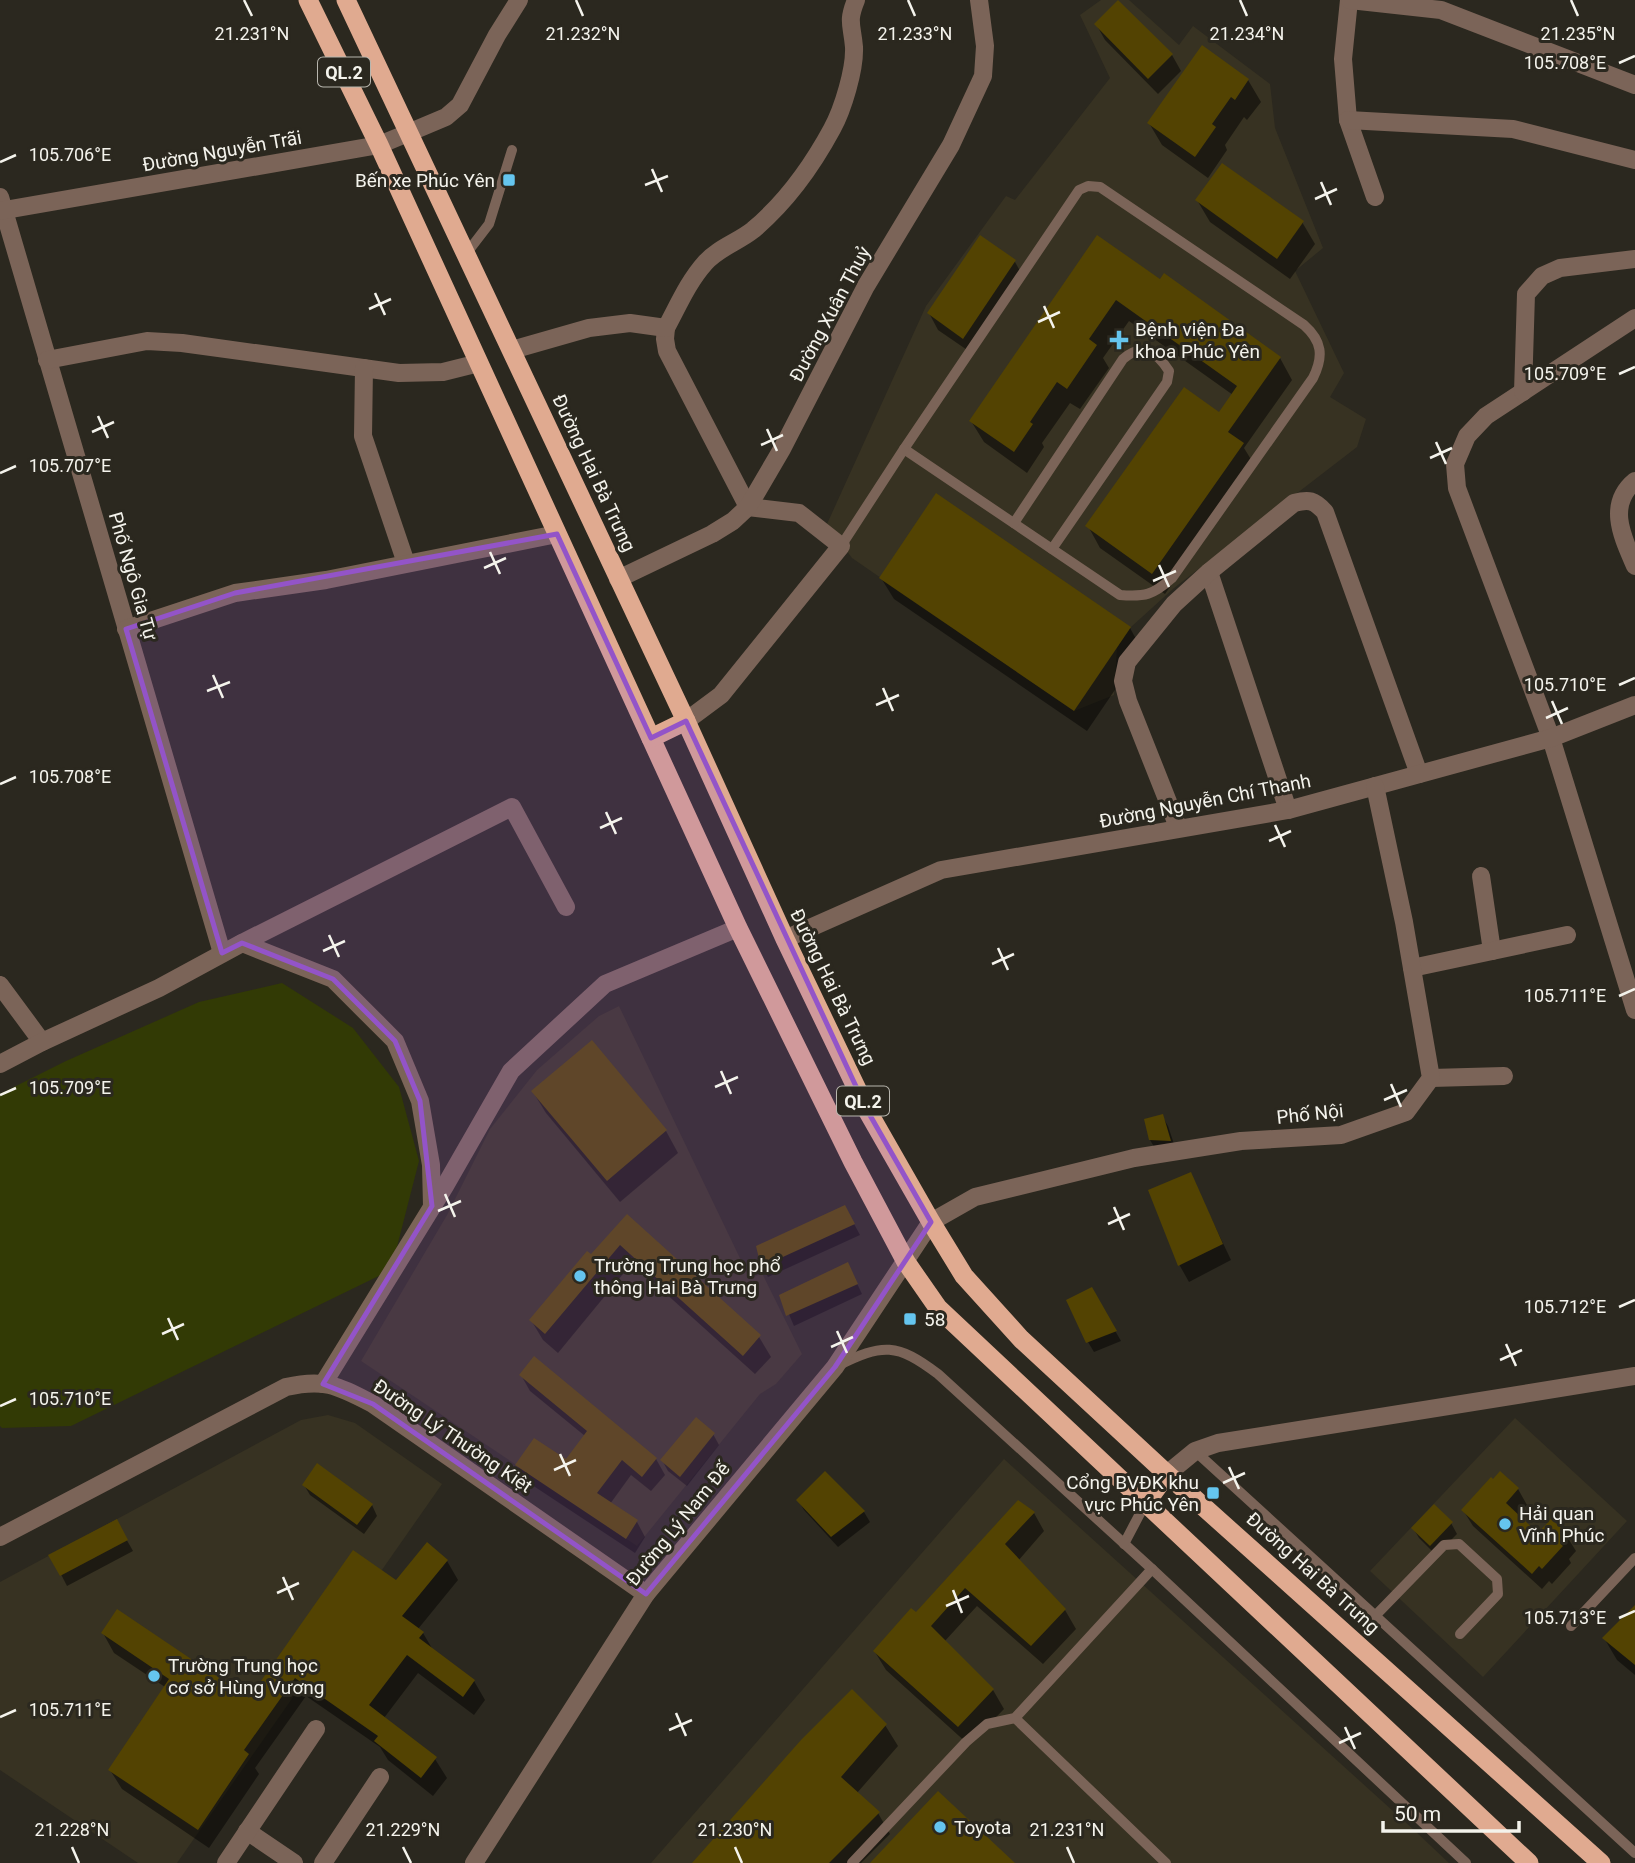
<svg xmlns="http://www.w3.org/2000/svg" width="1635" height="1863" viewBox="0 0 1635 1863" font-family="Roboto,sans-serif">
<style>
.built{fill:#373222}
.green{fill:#323a05}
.shadow{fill:#0007}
.building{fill:#534302}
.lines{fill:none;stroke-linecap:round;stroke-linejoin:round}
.service{stroke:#7b6458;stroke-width:10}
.minor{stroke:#7b6458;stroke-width:18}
.tertiary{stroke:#7b6458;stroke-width:18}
.trunk{stroke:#e0aa90;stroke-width:19}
.marked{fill:#9354c8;fill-opacity:0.2;stroke:#9354c8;stroke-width:5;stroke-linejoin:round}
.ticks{fill:none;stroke:#f4f3ec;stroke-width:2.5}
.poi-dot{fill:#65c5ee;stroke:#2b281f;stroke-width:2.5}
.labels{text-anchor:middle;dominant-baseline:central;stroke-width:6;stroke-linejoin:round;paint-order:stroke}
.shield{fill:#2b281f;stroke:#b8b6ae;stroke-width:2}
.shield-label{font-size:18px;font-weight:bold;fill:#f4f3ec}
.street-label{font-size:19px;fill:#f4f3ec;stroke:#2b281f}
.poi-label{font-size:19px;fill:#f4f3ec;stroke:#2b281f;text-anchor:start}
.ticks-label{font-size:18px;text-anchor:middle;fill:#f4f3ec;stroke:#2b281f;stroke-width:6;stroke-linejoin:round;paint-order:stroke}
</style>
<rect width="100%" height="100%" fill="#2b281f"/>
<g class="built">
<path d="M1101,0H1129L1179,45L1193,26L1270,84L1275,128L1323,248L1295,271L1344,373L1330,397L1366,419L1357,447L1174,588L1131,627L1117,647L1114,695L1074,711L852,558L827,524L926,306L1006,196L1015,200L1110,78L1080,15Z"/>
<path d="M619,1006L750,1279L762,1273L802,1354L776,1384L760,1394L637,1546L361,1361L447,1215L490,1129L537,1070L599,1016Z"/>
<path d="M328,1415L355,1423L442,1484L177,1863H138L0,1770V1582L301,1420Z"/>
<path d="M1515,1418L1627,1521L1483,1677L1370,1571Z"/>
<path d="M1004,1459L1414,1830L1449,1863H651Z"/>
</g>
<path class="green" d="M282,983L353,1028L399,1087L419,1161L391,1270L71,1426L2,1428L0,1426V1094L66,1061L199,1002Z"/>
<g class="shadow">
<path d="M1096,24L1172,55L1181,71L1158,94L1105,40Z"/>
<path d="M1248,80L1261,102L1247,120L1244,117L1225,145L1227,150L1208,178L1162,145L1149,123Z"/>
<path d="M1197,200L1302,222L1315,244L1290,279L1210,222Z"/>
<path d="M980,237L1015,262L1024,278L973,354L938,330L929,313Z"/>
<path d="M1097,238L1280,358L1292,380L1244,448L1255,466L1165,594L1100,548L1088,526L1219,414L1233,395L1129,321L1103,358L1109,368L1080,409L1070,403L1042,443L1044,447L1027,473L984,442L971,421Z"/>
<path d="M881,578L1130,628L1142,650L1087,731L894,599Z"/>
<path d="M592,1042L666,1131L678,1153L620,1202L546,1113L533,1092Z"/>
<path d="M1162,1116L1168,1126L1176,1150H1156L1150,1140Z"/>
<path d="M1190,1174L1231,1260L1189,1282L1180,1266L1150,1191Z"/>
<path d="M845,1207L860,1235L768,1277L763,1267L758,1247Z"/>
<path d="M627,1217L759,1337L771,1357L755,1374L632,1263L558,1353L543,1340L531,1320Z"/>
<path d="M853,1275L862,1294L794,1326L781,1296Z"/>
<path d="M1091,1289L1121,1341L1094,1352L1088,1342Z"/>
<path d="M521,1375L656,1459L665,1475L651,1491L631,1475L610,1504L637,1522L645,1537L635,1553L526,1481L517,1465L566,1462L585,1436L530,1391Z"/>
<path d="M713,1434L719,1445L687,1486L668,1471L662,1460Z"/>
<path d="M1501,1474L1518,1489L1527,1505L1517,1516L1538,1536L1566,1535L1576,1551L1569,1559L1571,1563L1552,1584L1549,1581L1542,1589L1473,1526L1463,1510Z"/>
<path d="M304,1485L372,1505L377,1516L364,1534L310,1495Z"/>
<path d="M798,1500L864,1512L870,1522L838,1547L804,1510Z"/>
<path d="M1034,1513L1044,1531L1018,1561L1065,1610L1076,1629L1043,1664L977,1606L944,1642L993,1690L1004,1709L969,1745L886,1670L875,1652Z"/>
<path d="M116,1521L133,1551L67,1586L51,1555Z"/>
<path d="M1451,1523L1457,1534L1436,1555L1419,1538L1413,1528Z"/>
<path d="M447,1561L458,1580L418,1629L423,1633L433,1650L474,1681L485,1700L474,1715L418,1673L384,1718L435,1759L447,1778L433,1796L388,1760L380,1747L306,1696L255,1768L259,1774L209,1848L122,1789L110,1770L165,1687L114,1653L103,1633L249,1700L396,1583Z"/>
<path d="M1635,1608V1675L1617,1660L1604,1638Z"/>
<path d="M885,1725L898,1746L857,1793L878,1813L890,1834L861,1863H694Z"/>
</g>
<g class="building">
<path d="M1118,0L1173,54L1148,79L1094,24Z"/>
<path d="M1202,45L1249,79L1235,100L1231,97L1212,124L1216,127L1195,157L1147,123Z"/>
<path d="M1222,163L1304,221L1277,259L1195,200Z"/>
<path d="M980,235L1016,260L963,339L927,313Z"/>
<path d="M1097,235L1160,279L1164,273L1281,357L1228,432L1244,443L1152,574L1085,526L1184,387L1219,412L1237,386L1116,300L1089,339L1097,345L1067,389L1057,382L1030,422L1033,424L1014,452L969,421Z"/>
<path d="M936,493L1131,627L1074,711L879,578Z"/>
<path d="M592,1040L667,1130L607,1181L531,1091Z"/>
<path d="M1163,1114L1171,1141L1149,1140L1144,1119Z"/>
<path d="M1191,1172L1223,1244L1178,1266L1148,1190Z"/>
<path d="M845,1205L855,1224L761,1267L756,1246Z"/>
<path d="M627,1214L761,1335L743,1356L620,1245L545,1334L529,1320L587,1251L591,1254Z"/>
<path d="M848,1262L858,1284L786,1316L779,1295Z"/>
<path d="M1092,1287L1117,1331L1086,1343L1066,1300Z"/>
<path d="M534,1356L657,1458L642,1477L622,1460L597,1493L638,1520L626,1539L515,1465L534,1438L566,1459L587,1431L519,1375Z"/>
<path d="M696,1417L715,1433L680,1477L660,1460Z"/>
<path d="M317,1463L373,1504L357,1525L302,1485Z"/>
<path d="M825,1471L865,1511L831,1537L796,1500Z"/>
<path d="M1500,1471L1519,1488L1506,1503L1538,1533L1551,1519L1568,1534L1560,1543L1563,1546L1542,1569L1539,1566L1532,1574L1461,1510L1491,1477L1493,1479Z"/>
<path d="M1018,1500L1035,1512L1005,1544L1066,1609L1031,1646L965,1588L931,1626L994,1689L958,1727L873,1651L911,1608L916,1612Z"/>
<path d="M1434,1504L1453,1522L1430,1546L1411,1528Z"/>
<path d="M117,1519L128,1540L60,1576L48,1555Z"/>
<path d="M427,1542L448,1560L402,1616L424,1632L419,1638L475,1680L463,1697L407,1655L369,1705L437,1757L421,1778L374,1741L378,1736L295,1678L244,1750L249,1754L198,1830L108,1770L169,1679L101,1633L117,1609L249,1698L353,1550L396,1580Z"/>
<path d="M1635,1605V1665L1602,1638Z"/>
<path d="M852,1689L887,1724L841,1777L880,1812L829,1863H692L801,1740Z"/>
<path d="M938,1791L1015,1863H870Z"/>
</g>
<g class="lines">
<g class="service">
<path d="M1088,186L1100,187L1304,325C1322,341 1324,356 1313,378L1172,578C1153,595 1145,597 1120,595L904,449L1079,190Z"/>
<path d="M466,254L489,224L512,150"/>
<path d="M1014,523L1123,359C1143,342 1157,352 1169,371L1167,382L1052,549"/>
<path d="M841,546L904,449"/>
<path d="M837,1366C883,1343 897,1343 938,1374L1152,1569L1466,1863"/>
<path d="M1195,1451L1635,1853"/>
<path d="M1124,1544L1145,1504"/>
<path d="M1374,1617L1444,1545L1459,1544L1497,1579L1498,1594L1460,1634"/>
<path d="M1571,1626L1635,1558"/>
<path d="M1015,1718L1166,1863"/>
<path d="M852,1863L966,1742L987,1724L1015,1718L1152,1569"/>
</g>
<g class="minor">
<path d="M1349,0L1343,59L1348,120L1375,197"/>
<path d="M1350,0L1441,10L1635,85"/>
<path d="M1348,120L1513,129L1635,160"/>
<path d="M408,133L446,117L460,105L497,35L519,0"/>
<path d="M0,197L222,953"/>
<path d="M1635,318L1486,416L1467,436L1455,464L1457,488L1551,738L1635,1010"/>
<path d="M666,328L665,339L667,351L748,507L799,513L841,546L721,695L686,721"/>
<path d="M512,350L589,328L630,323L666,328C678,306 688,282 705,263C718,248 738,242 753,230C785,203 812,166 832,129C843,109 855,69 854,47C852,24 847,22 856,0"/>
<path d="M47,360L147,341L182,343L399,373L443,372L479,363"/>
<path d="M364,368L363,436L406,563"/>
<path d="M1523,392L1526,294L1542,276L1560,268L1635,259"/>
<path d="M1635,481C1606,505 1623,538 1635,566"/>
<path d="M1209,572L1288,810"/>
<path d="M618,579L712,534L733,521L748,507L782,449L866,286L951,145L983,76L985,46L979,0"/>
<path d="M126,629L235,593L326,580L557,534"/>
<path d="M1178,827L1128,701L1123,681L1127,662L1174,604L1209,572L1294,503C1309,499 1314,500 1325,512L1419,774"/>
<path d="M1481,876L1492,951"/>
<path d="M785,939L941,870L1288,810L1551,738L1635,705"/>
<path d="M242,943L333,979L395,1041L420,1101L431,1165L432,1206"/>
<path d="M1412,968L1567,935"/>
<path d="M0,985L42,1042"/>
<path d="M0,1064L42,1042L159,988L242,943L512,807L566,907"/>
<path d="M1431,1078L1504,1076"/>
<path d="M931,1222L975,1197L1134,1158L1241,1141L1341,1135L1406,1112L1431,1078L1404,922L1375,786"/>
<path d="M323,1384L445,1186L511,1071L605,984L738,928"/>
<path d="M1167,1474L1195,1451L1218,1443L1635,1376"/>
<path d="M0,1537L286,1387C325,1378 338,1386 373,1404L646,1594"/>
<path d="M247,1831L294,1863"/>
<path d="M226,1863L316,1729"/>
<path d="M323,1863L380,1777"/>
</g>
<g class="tertiary">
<path d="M0,211L379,145L408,133"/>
<path d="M474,1863L646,1594L835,1367L931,1222"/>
</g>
<g class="trunk">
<path d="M308,0L379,145L738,928L853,1162L906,1262L938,1308L1529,1863"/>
<path d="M346,0L686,721L785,939L867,1110L931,1222L964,1276L1021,1339L1167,1474L1601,1863"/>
<path d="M651,738L686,721"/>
<path d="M1145,1504L1167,1474"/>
</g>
</g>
<path class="marked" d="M557,534L651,738L686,721L867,1110L931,1222L835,1367L646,1594L373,1404L323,1384L432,1206L420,1101L395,1041L333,979L242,943L222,953L126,629L235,593Z"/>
<path class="ticks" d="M244,0L252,16M576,0L583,16M908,0L915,16M1240,0L1247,16M1571,0L1578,16M1619,63L1635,56M0,162L16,155M652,169L662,192M1321,182L1331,205M645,185L668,176M1315,199L1337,189M375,293L385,315M1044,306L1054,328M369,309L391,299M1038,322L1060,312M1619,374L1635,367M98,416L108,438M767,429L777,451M92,432L114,422M1436,442L1446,464M761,445L783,435M1430,458L1452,448M0,473L16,466M490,552L500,574M1159,565L1169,587M484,568L506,558M1153,581L1176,571M213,675L223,698M1619,685L1635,678M883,688L893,711M207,691L230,682M1552,701L1562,724M876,705L899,695M1546,718L1568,708M0,784L16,777M606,812L616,834M1275,825L1285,847M600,828L622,818M1269,841L1291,831M329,935L339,957M998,948L1008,970M323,951L345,941M992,964L1014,954M1619,996L1635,989M721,1071L731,1094M1391,1084L1401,1107M715,1087L738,1077M0,1095L16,1088M1384,1100L1407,1090M445,1194L455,1217M1114,1207L1124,1230M438,1211L461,1201M1108,1224L1130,1214M1619,1307L1635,1300M168,1318L178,1340M837,1331L847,1353M162,1334L184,1324M1506,1344L1516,1366M831,1347L853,1337M1500,1360L1522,1350M0,1406L16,1399M560,1454L570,1476M1229,1467L1239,1489M554,1470L576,1460M1223,1483L1245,1473M283,1577L293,1600M953,1590L962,1613M277,1593L299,1583M946,1606L969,1596M1619,1618L1635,1611M676,1713L686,1736M0,1717L16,1710M1345,1727L1355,1749M669,1730L692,1720M1339,1743L1361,1733M72,1847L79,1863M403,1847L411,1863M735,1847L742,1863M1067,1847L1074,1863"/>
<g class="poi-dot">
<rect x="502" y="173" width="14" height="14" rx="3.5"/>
<path d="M1115.5 329.5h7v7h7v7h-7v7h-7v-7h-7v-7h7z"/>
<circle cx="580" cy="1276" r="7"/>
<rect x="903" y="1312" width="14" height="14" rx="3.5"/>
<rect x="1206" y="1486" width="14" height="14" rx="3.5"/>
<circle cx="1505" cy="1524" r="7"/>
<circle cx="154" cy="1676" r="7"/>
<circle cx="940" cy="1827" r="7"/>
</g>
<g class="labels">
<g class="shield">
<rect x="318" y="57.5" width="52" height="29" rx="5"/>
<rect x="837" y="1086.5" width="52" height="29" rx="5"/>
</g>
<g class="shield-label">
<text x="344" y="72">QL.2</text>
<text x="863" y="1101">QL.2</text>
</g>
<g class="street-label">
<text transform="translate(222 151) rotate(-10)">Đường Nguyễn Trãi</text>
<text transform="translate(830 314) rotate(-62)">Đường Xuân Thuỷ</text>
<text transform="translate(594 473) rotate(65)">Đường Hai Bà Trưng</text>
<text transform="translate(133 576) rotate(74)">Phố Ngô Gia Tự</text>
<text transform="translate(1205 801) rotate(-11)">Đường Nguyễn Chí Thanh</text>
<text transform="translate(833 987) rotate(64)">Đường Hai Bà Trưng</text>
<text transform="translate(1310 1114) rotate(-6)">Phố Nội</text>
<text transform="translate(453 1436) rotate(34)">Đường Lý Thường Kiệt</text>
<text transform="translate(678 1524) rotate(-51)">Đường Lý Nam Đế</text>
<text transform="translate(1313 1573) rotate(42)">Đường Hai Bà Trưng</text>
</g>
<g class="poi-label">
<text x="495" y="180" text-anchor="end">Bến xe Phúc Yên</text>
<text x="1135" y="329">Bệnh viện Đa<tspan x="1135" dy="22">khoa Phúc Yên</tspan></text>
<text x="594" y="1265">Trường Trung học phổ<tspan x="594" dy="22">thông Hai Bà Trưng</tspan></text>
<text x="924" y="1319">58</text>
<text x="1199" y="1482" text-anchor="end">Cổng BVĐK khu<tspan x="1199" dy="22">vực Phúc Yên</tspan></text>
<text x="1519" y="1513">Hải quan<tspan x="1519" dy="22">Vĩnh Phúc</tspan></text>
<text x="168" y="1665">Trường Trung học<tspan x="168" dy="22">cơ sở Hùng Vương</tspan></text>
<text x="954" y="1827">Toyota</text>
</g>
</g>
<g class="ticks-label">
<text x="252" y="40">21.231°N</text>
<text x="583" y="40">21.232°N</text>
<text x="1247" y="40">21.234°N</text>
<text x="1578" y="40">21.235°N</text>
<text x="915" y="40">21.233°N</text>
<text x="1565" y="69">105.708°E</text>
<text x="70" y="161">105.706°E</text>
<text x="1565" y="380">105.709°E</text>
<text x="70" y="472">105.707°E</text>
<text x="1565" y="691">105.710°E</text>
<text x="70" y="783">105.708°E</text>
<text x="1565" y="1002">105.711°E</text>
<text x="70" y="1094">105.709°E</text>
<text x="1565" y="1313">105.712°E</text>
<text x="70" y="1405">105.710°E</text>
<text x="1565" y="1624">105.713°E</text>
<text x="70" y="1716">105.711°E</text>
<text x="72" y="1836">21.228°N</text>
<text x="403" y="1836">21.229°N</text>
<text x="735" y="1836">21.230°N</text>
<text x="1067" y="1836">21.231°N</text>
</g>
<path d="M1383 1821v10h136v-10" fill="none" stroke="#f4f3ec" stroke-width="3.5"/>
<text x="1394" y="1821" font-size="21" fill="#f4f3ec" stroke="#2b281f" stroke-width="5" paint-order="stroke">50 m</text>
</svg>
